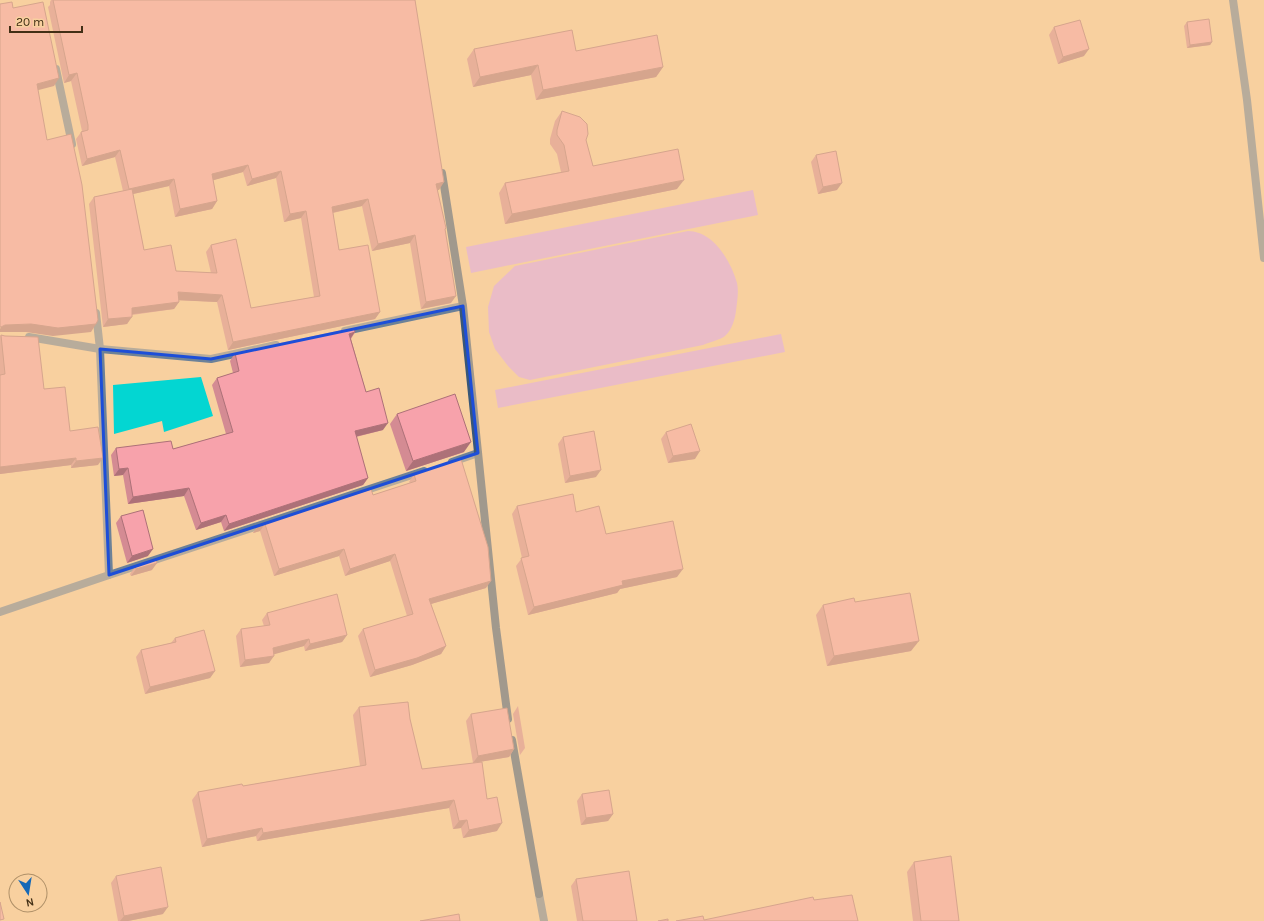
<svg xmlns="http://www.w3.org/2000/svg" width="1264" height="921" viewBox="0 0 1264 921" font-family="Karla,sans-serif">
<style>
.green{fill:#d9a5f9}
.water{fill:#03d6d2}
.lines{fill:none;stroke-linecap:round;stroke-linejoin:round}
.street{stroke:#6c8198;stroke-width:8}
.secondary{stroke:#395778;stroke-width:8}
.wall{fill:#d48b93;fill-rule:evenodd}
.shaded-wall{fill:#ad7178}
.building{fill:#f7a2ab;stroke:#ad7178}
.marked{fill:none;stroke:#1d4ed8;stroke-width:3;stroke-linejoin:round}
</style>
<rect width="100%" height="100%" fill="#f8d09f"/>
<g class="green">
<path d="M753,190L758,215L471,273L466,247Z"/>
<path d="M688,231C713,231 731,261 737,283C739,292 737,302 736,311C735,319 732,330 725,336C720,340 709,342 703,345L530,380L519,377L508,366L495,349L489,332L488,307L494,286L515,266Z"/>
<path d="M781,334L785,352L498,408L495,390Z"/>
</g>
<path class="water" d="M201,377L213,416L164,432L162,421L114,434L113,385Z"/>
<g class="lines">
<g class="street">
<path d="M1233,0L1247,100L1264,258"/>
<path d="M56,69L72,144"/>
<path d="M345,331L463,306"/>
<path d="M29,337L100,349L211,359L276,345"/>
<path d="M452,462L478,453"/>
<path d="M109,575L424,471"/>
<path d="M0,612L109,575L100,349L96,313"/>
<path d="M539,894L544,921"/>
</g>
<g class="secondary">
<path d="M442,173L463,306L496,628L508,719"/>
<path d="M512,740L539,894"/>
</g>
</g>
<g class="wall">
<path d="M51,0H415L439,190H437L445,230L451,303L421,309L410,243L372,251L362,206L333,213L339,250L380,312L375,319L228,350L217,302L179,300V302L174,309L132,315L127,324L103,327L89,204L94,197L123,191L115,157L82,166L76,139L82,131L71,81L64,83L48,7L50,5V2ZM243,172L247,186L276,178L284,222L301,218L314,297L251,308L211,245L206,252L211,273L176,271L144,250L133,194L169,186L175,217L212,209L217,201L213,180Z"/>
<path d="M1187,22L1212,42L1210,45L1187,48L1184,26Z"/>
<path d="M1054,27L1084,56L1058,64L1049,35Z"/>
<path d="M474,49L576,51L663,67L656,77L536,100L531,75L473,87L467,59Z"/>
<path d="M562,111L586,140L593,166L677,189L505,224L499,193L505,183L561,172L557,154L550,144V139L555,121Z"/>
<path d="M816,155L837,190L818,194L811,162Z"/>
<path d="M355,332L351,339L366,392L383,430L356,437L368,478L363,485L224,531L221,522L196,530L184,496L128,504L123,475L114,476L111,455L116,448L173,449L226,434L212,385L217,378L233,373L230,361L235,353Z"/>
<path d="M1,335L44,389L70,431L98,465L71,468V465L0,474V336Z"/>
<path d="M397,414L464,452L406,471L390,424Z"/>
<path d="M666,432L695,459L668,463L661,439Z"/>
<path d="M563,437L596,477L565,483L558,444Z"/>
<path d="M414,474L486,588L431,604L446,646L441,654L412,665L370,677L358,636L363,629L407,616L390,561L345,576L339,556L274,576L260,531L253,533L258,526L373,495L410,483L409,482Z"/>
<path d="M517,506L576,512L606,534L677,577L620,589L617,593L528,615L516,566L522,558L512,514Z"/>
<path d="M121,516L148,556L127,563L116,523Z"/>
<path d="M135,567L152,570L131,576L130,574Z"/>
<path d="M855,602L911,651L827,666L816,615L823,605Z"/>
<path d="M267,613L347,635L342,642L305,651L304,646L273,654L269,663L240,667L236,636L241,629L264,626L262,620Z"/>
<path d="M175,638L215,671L210,678L145,694L136,657L141,650L171,643Z"/>
<path d="M518,706L525,748L520,755L513,714Z"/>
<path d="M359,707L410,719L422,769L487,799L497,831L463,838L461,828L453,829L449,808L257,841L256,836L202,847L192,800L198,792L243,786L360,766L353,715Z"/>
<path d="M471,714L514,749L509,757L473,763L466,721Z"/>
<path d="M582,794L613,814L608,821L581,825L577,801Z"/>
<path d="M914,862L959,921H913L907,872Z"/>
<path d="M116,876L163,914L128,921H118L111,883Z"/>
<path d="M576,879L637,921H577L571,886Z"/>
</g>
<g class="shaded-wall">
<path d="M1212,42L1210,45L1187,48L1190,45Z"/>
<path d="M1089,49L1084,56L1058,64L1063,57Z"/>
<path d="M538,65L531,75L473,87L480,77Z"/>
<path d="M663,67L656,77L536,100L543,90Z"/>
<path d="M77,73L71,81L64,83L69,75Z"/>
<path d="M59,78L54,86L31,92L37,84Z"/>
<path d="M120,150L115,157L82,166L87,159Z"/>
<path d="M248,165L243,172L207,182L212,174Z"/>
<path d="M281,171L276,178L247,186L252,179Z"/>
<path d="M174,179L169,186L124,196L129,189Z"/>
<path d="M684,180L677,189L505,224L512,214Z"/>
<path d="M444,182L439,190L431,191L436,184Z"/>
<path d="M842,183L837,190L818,194L823,187Z"/>
<path d="M368,199L362,206L327,214L332,207Z"/>
<path d="M217,201L212,209L175,217L180,209Z"/>
<path d="M306,211L301,218L284,222L290,214Z"/>
<path d="M415,235L410,243L372,251L378,244Z"/>
<path d="M178,292L222,295L217,302L173,300Z"/>
<path d="M456,296L451,303L421,309L426,302Z"/>
<path d="M179,302L174,309L126,315L132,308Z"/>
<path d="M380,312L375,319L228,350L233,342Z"/>
<path d="M132,317L127,324L103,327L108,319Z"/>
<path d="M31,324H96L91,332L53,336L26,332H0V329L1,327L5,325Z"/>
<path d="M355,332L350,339L349,334Z"/>
<path d="M388,423L383,430L350,438L355,431Z"/>
<path d="M471,442L464,452L406,471L413,461Z"/>
<path d="M700,451L695,459L668,463L673,456Z"/>
<path d="M76,458L71,465L0,474V467Z"/>
<path d="M103,458L98,465L71,468L76,461Z"/>
<path d="M128,468L123,475L114,476L119,469Z"/>
<path d="M601,470L596,477L565,483L570,476Z"/>
<path d="M368,478L363,485L224,531L229,524Z"/>
<path d="M189,488L184,496L128,504L133,497Z"/>
<path d="M226,515L221,522L196,530L201,523Z"/>
<path d="M265,524L260,531L253,533L258,526Z"/>
<path d="M153,549L148,556L127,563L132,556Z"/>
<path d="M344,549L339,556L274,576L279,569Z"/>
<path d="M395,554L390,561L345,576L350,569Z"/>
<path d="M157,563L152,570L131,576L136,569Z"/>
<path d="M683,569L677,577L620,589L617,593L528,615L534,607L622,581Z"/>
<path d="M491,581L486,588L424,606L429,599Z"/>
<path d="M347,635L342,642L305,651L310,644Z"/>
<path d="M309,639L304,646L268,656L273,648Z"/>
<path d="M919,641L911,651L827,666L834,656Z"/>
<path d="M446,646L441,654L412,665L370,677L375,670Z"/>
<path d="M274,656L269,663L240,667L245,660Z"/>
<path d="M215,671L210,678L145,694L150,687Z"/>
<path d="M514,749L509,757L473,763L478,756Z"/>
<path d="M454,800L449,808L257,841L263,833Z"/>
<path d="M613,814L608,821L581,825L586,818Z"/>
<path d="M467,820L461,828L453,829L459,821Z"/>
<path d="M502,823L497,831L463,838L469,830Z"/>
<path d="M262,828L256,836L202,847L207,839Z"/>
<path d="M168,907L163,914L128,921H120L124,916Z"/>
</g>
<g class="building">
<path d="M53,0H415L444,182L436,184L446,228L445,229L456,296L426,302L415,235L378,244L368,199L332,207L339,250L368,245L380,312L233,342L222,295L178,292L179,302L132,308V317L108,319L94,197L132,189L144,250L171,245L176,271L217,273L211,245L236,239L251,308L320,296L306,211L290,214L281,171L252,179L248,165L212,174L217,201L180,209L174,179L129,189L120,150L87,159L81,132L88,130V125L77,73L69,75Z"/>
<path d="M12,2L13,8L43,2L59,78L37,84L47,140L71,134L82,185L98,320L96,324L58,328L31,324L5,325L1,327H0V4Z"/>
<path d="M1209,19L1212,42L1190,45L1187,22Z"/>
<path d="M1080,20L1089,49L1063,57L1054,27Z"/>
<path d="M572,30L576,51L657,35L663,67L543,90L538,65L480,77L474,49Z"/>
<path d="M562,111L580,117L587,124L588,134L586,140L593,166L678,149L684,180L512,214L505,183L569,171L564,145L557,135V130Z"/>
<path d="M836,151L842,183L823,187L816,155Z"/>
<path d="M354,328L355,332L349,334L366,392L379,388L388,423L355,431L368,478L229,524L226,515L201,523L189,488L133,497L128,468L119,469L116,448L171,441L173,449L233,432L217,378L239,371L235,353Z"/>
<path d="M1,335L5,336L38,337L44,389L65,387L70,431L98,427L103,458L76,461V458L0,467V375L5,374Z"/>
<path d="M455,394L471,442L413,461L397,414Z"/>
<path d="M691,424L700,451L673,456L666,432Z"/>
<path d="M594,431L601,470L570,476L563,437Z"/>
<path d="M461,459L488,547L491,581L429,599L446,646L417,658L375,670L363,629L413,614L395,554L350,569L344,549L279,569L265,524L258,526L371,489L373,495L416,481L414,474Z"/>
<path d="M573,494L576,512L599,506L606,534L673,521L683,569L622,581L623,585L534,607L521,558L529,556L517,506Z"/>
<path d="M143,510L153,549L132,556L121,516Z"/>
<path d="M156,560L157,563L136,569L135,567Z"/>
<path d="M910,593L919,641L834,656L823,605L854,598L855,602Z"/>
<path d="M337,594L347,635L310,644L309,639L273,648L274,656L245,660L241,629L270,625L267,613Z"/>
<path d="M204,630L215,671L150,687L141,650L176,642L175,638Z"/>
<path d="M408,702L410,719L422,769L482,762L487,799L497,797L502,823L469,830L467,820L459,821L454,800L263,833L262,828L207,839L198,792L242,784L243,786L366,765L359,707Z"/>
<path d="M507,708L514,749L478,756L471,714Z"/>
<path d="M609,790L613,814L586,818L582,794Z"/>
<path d="M951,856L959,921H921L914,862Z"/>
<path d="M161,867L168,907L124,916L116,876Z"/>
<path d="M629,871L637,921H583L576,879Z"/>
<path d="M852,895L858,921H676L703,916L704,920L813,897L814,900Z"/>
<path d="M0,902L4,919L0,920Z"/>
<path d="M459,914L460,921H420Z"/>
<path d="M668,919V921H658Z"/>
</g>
<path d="M0 0H1264V921H0ZM463,306L478,453L109,575L100,349L211,359Z" fill="#f8d09f" fill-opacity=".55" fill-rule="evenodd"/>
<path class="marked" d="M463,306L478,453L109,575L100,349L211,359Z"/>
<g transform="translate(28 893) rotate(168)"><circle r="19" fill="#f8d09f" stroke="#af9068"/>
<path d="M0-3L7 15L0 10L-7 15Z" fill="#1669b7"/>
<text y="-6" font-size="11" font-weight="bold" text-anchor="middle" fill="#422f15">N</text>
</g>
<path d="M10 26v6h72v-6" fill="none" stroke="#422f15" stroke-width="2"/>
<text x="16" y="26" font-size="12" fill="#422f15" stroke="#f8d09f" stroke-width="3" paint-order="stroke">20 m</text>
</svg>
